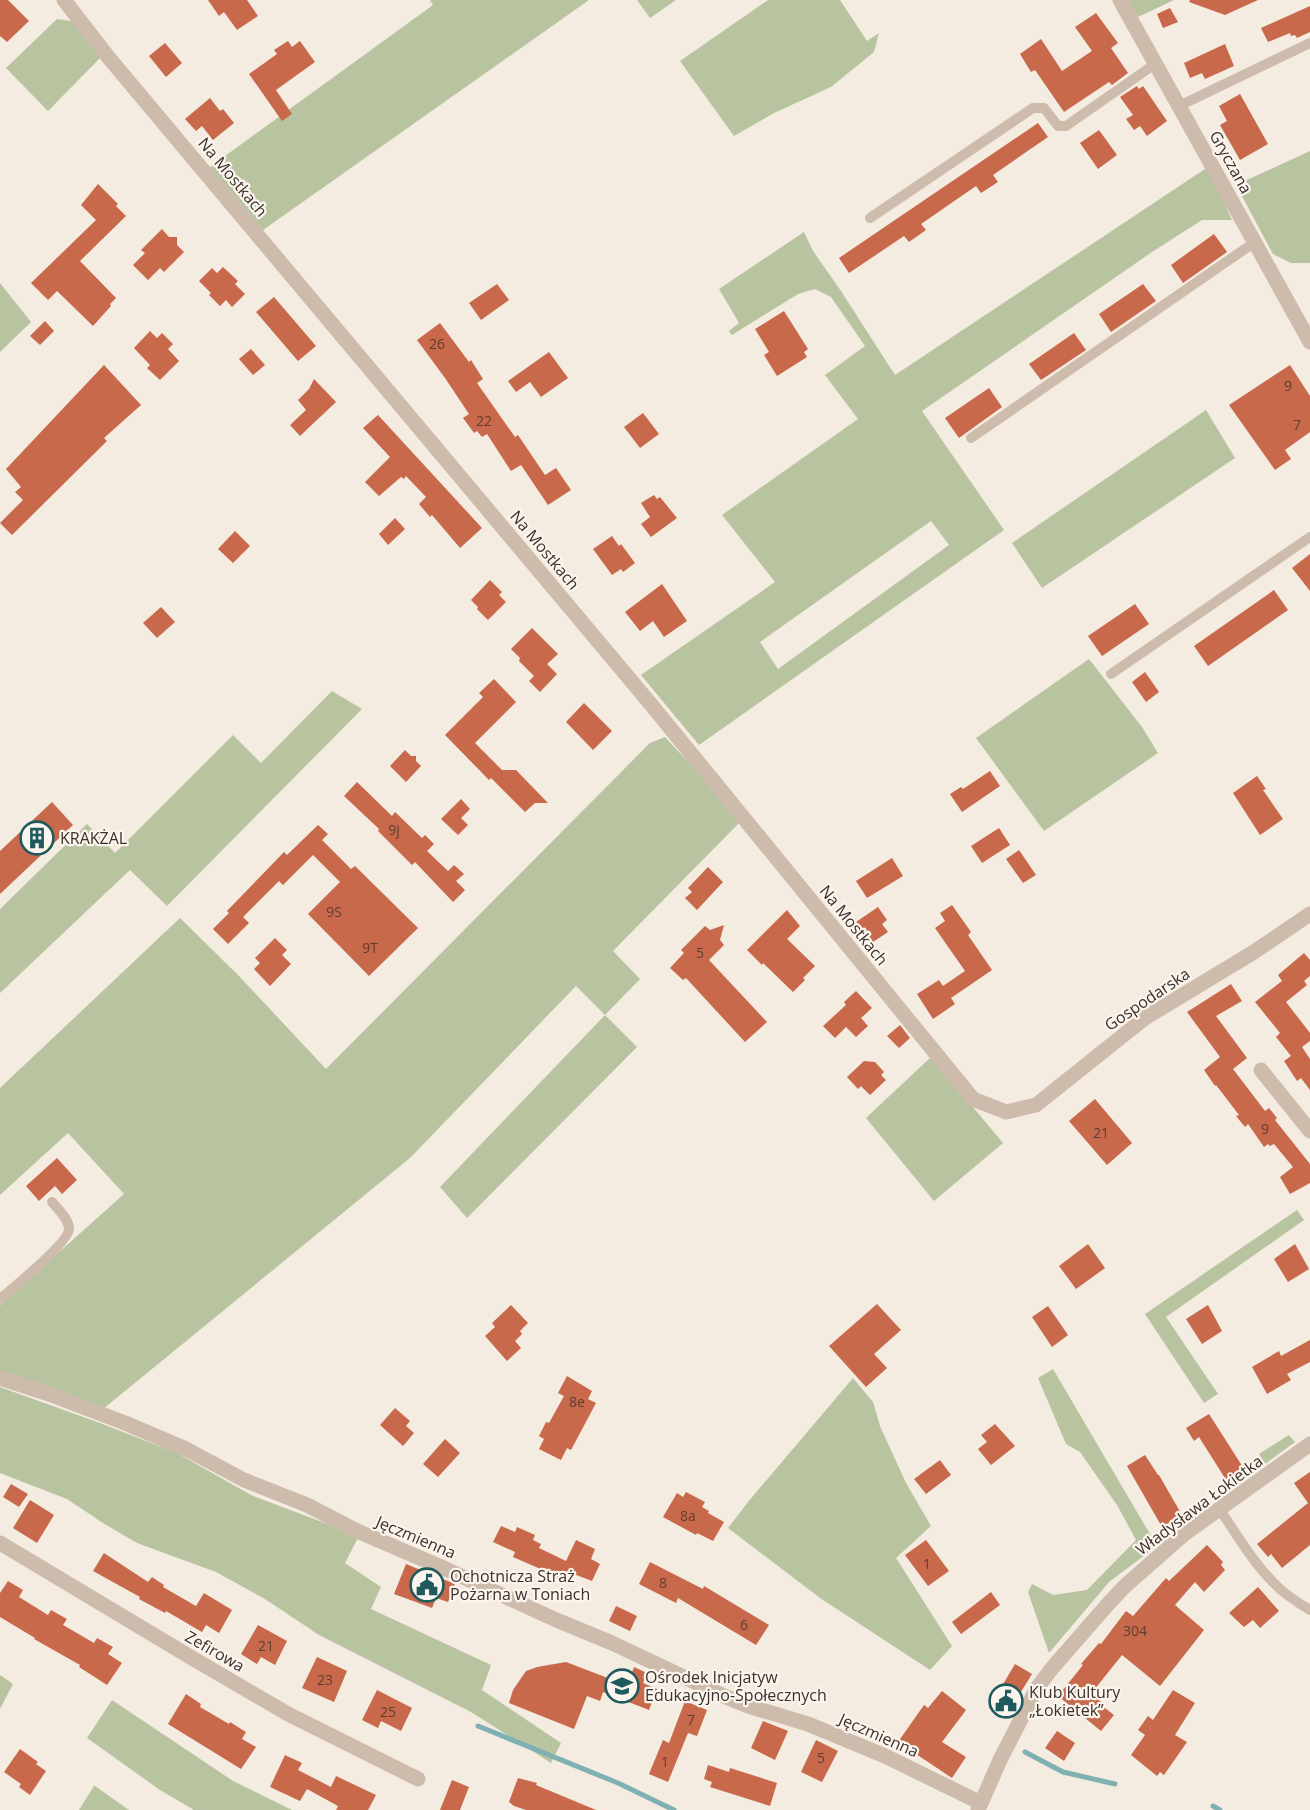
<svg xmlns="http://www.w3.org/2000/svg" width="1310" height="1810" viewBox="0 0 1310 1810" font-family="'Open Sans',sans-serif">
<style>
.green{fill:#b8c4a0;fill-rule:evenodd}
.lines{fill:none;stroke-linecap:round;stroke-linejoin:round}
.stream{stroke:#7fb0b2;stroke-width:5}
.building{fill:#c8694b}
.service{stroke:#cdbbac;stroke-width:10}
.minor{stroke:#cdbbac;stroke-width:15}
.tertiary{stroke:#cdbbac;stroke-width:15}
.labels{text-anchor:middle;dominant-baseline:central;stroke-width:4.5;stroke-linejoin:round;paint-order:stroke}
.number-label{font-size:14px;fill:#5e3e33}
.street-label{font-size:16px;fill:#3b302b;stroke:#fbf5ee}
.poi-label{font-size:16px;fill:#3b302b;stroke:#fbf5ee;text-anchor:start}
</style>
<rect width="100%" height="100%" fill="#f4ebe1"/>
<g class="green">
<path d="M430,0H589L263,230L210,167L433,5Z"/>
<path d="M637,0H676L650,18Z"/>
<path d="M768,0H840L867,41L879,33L874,52L831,87L774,113L734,136L680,61Z"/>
<path d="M1128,0H1174L1138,17Z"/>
<path d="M57,19L71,21L102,56L48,111L6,68Z"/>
<path d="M1310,151V263H1291L1273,254L1236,185Z"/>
<path d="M1208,167L1232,220H1202L1152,252L922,411L1004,530L699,745L641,675L775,582L722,515L858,419L825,375L865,346L831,297L815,289L798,294L732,335L729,331L739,323L719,289L804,232L813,251L841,291L895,375ZM931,521L949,545L778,669L760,642Z"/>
<path d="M0,283L31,322L0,352Z"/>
<path d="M1206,410L1235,458L1042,588L1012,543Z"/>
<path d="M1089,659L1142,727L1158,753L1044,831L976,738Z"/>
<path d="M332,691L362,709L167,906L130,870L0,993V909L87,824L115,853L233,735L261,763Z"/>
<path d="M665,737L742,820L613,951L640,979L605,1015L637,1047L467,1218L440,1187L605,1015L576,986L410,1158L103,1409L0,1374V1305L124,1194L68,1133L0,1195V1088L180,918L239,976L326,1069L650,743Z"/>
<path d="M931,1057L1003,1143L934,1201L866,1118Z"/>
<path d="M1297,1210L1304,1220L1166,1317L1218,1394L1204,1403L1145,1314Z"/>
<path d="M1053,1369L1157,1546L1109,1582L1049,1653L1028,1592L1032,1584L1053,1595L1087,1590L1136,1540L1117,1505L1080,1452L1066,1444L1038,1378Z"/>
<path d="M853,1378L873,1402L880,1426L906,1483L931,1526L896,1558L952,1646L930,1670L820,1598L728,1528L748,1502Z"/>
<path d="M0,1387L100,1423L177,1453L251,1495L359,1536L345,1563L381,1587L371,1609L491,1665L482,1690L561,1743L551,1763L471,1712L319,1635L265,1599L216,1572L137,1543L103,1523L67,1499L0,1473Z"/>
<path d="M1289,1435L1295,1442L1265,1464L1259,1454Z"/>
<path d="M0,1675L13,1684L0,1709Z"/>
<path d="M112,1700L233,1781L292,1810H194L160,1790L87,1738Z"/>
<path d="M94,1786H95L129,1810H79Z"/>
</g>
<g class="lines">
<g class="stream">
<path d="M478,1726L618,1783L674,1810"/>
<path d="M1025,1752L1063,1772L1115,1784"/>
<path d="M1213,1806L1220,1810"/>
</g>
</g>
<g class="building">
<path d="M0,0H8L29,21L7,42L0,36Z"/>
<path d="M208,0H247L258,16L237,30L224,12L219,16Z"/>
<path d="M1190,0H1258L1225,15L1189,2Z"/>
<path d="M1310,6V32L1297,38L1295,35L1291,36L1290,33L1268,42L1261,28Z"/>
<path d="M1170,8L1178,22L1163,28L1157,14Z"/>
<path d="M1096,13L1118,43L1111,48L1128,73L1112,85L1109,82L1064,112L1035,70L1031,72L1020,54L1041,39L1062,71L1092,51L1075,27Z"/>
<path d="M288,41L292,47L300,41L315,62L276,90L292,114L282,121L249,74L277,54L274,50Z"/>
<path d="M165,43L182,63L166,77L149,56Z"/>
<path d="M1225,44L1234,66L1205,79L1202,73L1190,78L1184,63Z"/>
<path d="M1137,86L1139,89L1143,86L1167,121L1147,136L1140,126L1134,130L1126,119L1133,115L1120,97Z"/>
<path d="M1240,94L1268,144L1240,160L1220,125L1227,121L1219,106Z"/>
<path d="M210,98L220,111L223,109L234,123L213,140L202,126L196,131L185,119Z"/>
<path d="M1038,123L1048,137L993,175L998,182L981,193L976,186L921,224L926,230L909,242L904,236L849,273L839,258Z"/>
<path d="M1099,130L1117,155L1098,169L1080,143Z"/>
<path d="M98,184L118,204L116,206L126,216L80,261L116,298L110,304L111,306L93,326L57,291L48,300L31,283L96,220L81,205Z"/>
<path d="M162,229L169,237H177V245L184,252L164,272L160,268L148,280L133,265L145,253L141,250Z"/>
<path d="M1214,234L1227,252L1183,283L1171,265Z"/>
<path d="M223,267L238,281L235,284L245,294L232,307L226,300L220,306L209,295L211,293L199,281L212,268L217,273Z"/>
<path d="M497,284L509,300L481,320L469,303Z"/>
<path d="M1143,284L1156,301L1111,332L1099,314Z"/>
<path d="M274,297L316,346L298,361L256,312Z"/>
<path d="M784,311L808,349L804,352L807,357L777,376L764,355L769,352L755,329Z"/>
<path d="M45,321L54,331L40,345L30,336Z"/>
<path d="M440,323L469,362L471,360L483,379L477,383L515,437L518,435L545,475L556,468L571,490L548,505L521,465L511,471L487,434L482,437L477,431L474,433L463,418L469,414L445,378L417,340Z"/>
<path d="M150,331L157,338L162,333L173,344L168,349L179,361L160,380L147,368L150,365L134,348Z"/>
<path d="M1074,333L1086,350L1041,380L1029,364Z"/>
<path d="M251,349L265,365L253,375L239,359Z"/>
<path d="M549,352L568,378L541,397L530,382L516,392L508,381Z"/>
<path d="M104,365L141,405L104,438L107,441L12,535L0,523L23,500L15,492L21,487L6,469Z"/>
<path d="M1290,365L1310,396V432L1285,450L1291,459L1275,470L1229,405Z"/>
<path d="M314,379L336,402L300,436L290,425L306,410L298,400L309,389Z"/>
<path d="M989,388L1002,407L959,438L945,418Z"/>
<path d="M643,413L659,434L640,448L624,427Z"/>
<path d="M378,415L482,528L460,548L432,515L430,517L419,504L426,497L406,476L404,479L401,477L379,496L365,482L390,457L363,428Z"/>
<path d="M654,495L657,499L660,497L677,518L651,537L641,524L650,517L641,503Z"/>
<path d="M395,518L405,529L388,545L379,534Z"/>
<path d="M235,531L250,546L233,563L218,549Z"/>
<path d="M612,536L619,546L621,544L635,563L623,572L621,569L612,575L593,549Z"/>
<path d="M1310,554V591L1292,568Z"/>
<path d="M490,580L502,592L499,595L506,602L488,620L477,609L478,607L471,600Z"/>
<path d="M662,584L687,621L664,637L653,621L640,631L625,612Z"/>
<path d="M1274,590L1288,610L1208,666L1194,646Z"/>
<path d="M1135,604L1149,624L1102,656L1088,636Z"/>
<path d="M161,607L175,622L157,638L143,623Z"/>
<path d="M532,628L558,654L547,664L557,674L540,692L529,681L534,676L519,661L520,658L511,649Z"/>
<path d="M1145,672L1159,692L1146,702L1132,682Z"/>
<path d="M494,679L516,702L475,743L502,770H516L548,803H535L525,812L491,778L489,780L445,735L483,697L479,693Z"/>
<path d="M584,703L612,731L593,750L566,722Z"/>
<path d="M405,750L411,756H416V761L421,766L406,782L390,766Z"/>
<path d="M990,771L1000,786L962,812L950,794L961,787L963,789Z"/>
<path d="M1257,776L1266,789L1263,790L1283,819L1260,835L1233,793Z"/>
<path d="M357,782L392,816L395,812L422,838L425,835L434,844L427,851L448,871L454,865L464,874L456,881L465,890L453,902L415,862L412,865L378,831L379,829L344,796Z"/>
<path d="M461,799L470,809L461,818L468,825L458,835L441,819Z"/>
<path d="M52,802L73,825L0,894V851Z"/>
<path d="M318,825L328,834L322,840L351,869L355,866L418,928L369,976L308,914L340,882L313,855L283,885L279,881L243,917L249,923L228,944L213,929L229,913L227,911L284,852L287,855Z"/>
<path d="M999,828L1010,845L982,863L971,846Z"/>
<path d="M1019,850L1036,875L1023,883L1006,859Z"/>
<path d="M892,858L903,876L867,898L856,881Z"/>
<path d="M708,867L723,882L697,910L685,898L692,892L688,888Z"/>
<path d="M952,905L971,932L968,935L992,970L951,998L955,1004L933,1019L917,994L939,980L943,986L965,971L935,928L945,921L940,913Z"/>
<path d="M878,907L887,920L882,924L888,932L870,944L856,922Z"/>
<path d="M787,910L800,926L787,939L815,966L803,978L805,980L793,992L763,963L762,965L747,950Z"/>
<path d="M724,925L720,940L724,945L709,960L767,1022L745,1042L686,978L683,980L670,968L684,953L681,950L705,926L710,930Z"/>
<path d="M275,938L287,950L282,955L291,964L270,986L254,969L260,963L255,958Z"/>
<path d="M1304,953L1310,960V976L1304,981L1307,985L1286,1002L1310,1033V1041L1302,1047L1310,1059V1090L1301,1078L1297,1081L1284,1061L1291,1056L1276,1037L1280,1033L1255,1002L1282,981L1278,975Z"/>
<path d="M1231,984L1242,1001L1216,1016L1247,1058L1233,1069L1265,1111L1269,1108L1277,1118L1275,1120L1310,1164V1183L1290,1194L1280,1177L1293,1167L1274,1144L1270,1146L1268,1144L1264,1147L1248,1124L1245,1127L1236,1116L1239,1115L1216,1085L1215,1086L1204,1070L1220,1057L1187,1012Z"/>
<path d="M856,991L872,1008L861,1018L868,1026L856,1037L846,1027L835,1038L823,1026L846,1005L844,1002Z"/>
<path d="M900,1025L910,1038L899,1048L887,1036Z"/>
<path d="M864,1061L875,1062L884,1072L881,1075L886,1080L870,1095L861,1086L858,1089L847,1077Z"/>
<path d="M1095,1099L1132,1143L1107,1165L1069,1121Z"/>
<path d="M57,1158L77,1180L62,1194L55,1186L39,1201L26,1186Z"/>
<path d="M1088,1244L1105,1268L1076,1289L1059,1266Z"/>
<path d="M1295,1244L1309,1269L1288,1282L1274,1259Z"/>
<path d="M877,1304L901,1330L874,1354L887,1368L866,1387L829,1346Z"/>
<path d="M511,1305L528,1323L520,1331L522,1334L515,1341L521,1348L507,1361L485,1336L495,1327L492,1323Z"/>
<path d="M1208,1305L1222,1331L1202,1344L1186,1319Z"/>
<path d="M1048,1306L1068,1335L1052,1347L1032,1317Z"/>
<path d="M1310,1340V1362L1287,1374L1291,1380L1267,1394L1252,1367L1279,1351L1281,1356Z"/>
<path d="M567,1376L592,1391L588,1399L596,1403L571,1450L567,1448L561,1460L539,1449L544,1439L539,1436L546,1422L549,1423L564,1396L558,1393Z"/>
<path d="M395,1408L410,1421L406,1426L414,1433L403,1446L380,1425Z"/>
<path d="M1209,1414L1246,1472L1228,1483L1199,1437L1194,1441L1186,1428Z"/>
<path d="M995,1424L1015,1446L991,1465L978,1449L987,1442L981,1435Z"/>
<path d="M445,1439L460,1453L438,1477L423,1464Z"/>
<path d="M1145,1455L1158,1475H1159L1182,1515L1162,1527L1127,1466Z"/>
<path d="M940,1460L951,1475L926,1494L914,1479Z"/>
<path d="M1310,1472V1545L1282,1568L1271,1554L1268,1557L1257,1544L1308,1503L1294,1483Z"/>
<path d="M11,1484L28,1494L19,1507L3,1497Z"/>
<path d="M686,1492L705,1502L702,1507L709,1511L708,1513L724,1522L713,1541L697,1533L696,1535L663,1517L677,1493L683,1497Z"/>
<path d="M30,1500L54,1515L37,1543L13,1528Z"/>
<path d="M501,1526L515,1532L517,1527L535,1535L533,1540L541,1544L539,1548L566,1561L576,1540L595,1549L591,1559L600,1564L592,1581L571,1573L566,1583L551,1576L552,1574L513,1557L515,1552L493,1542Z"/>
<path d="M926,1540L949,1571L928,1586L905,1555Z"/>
<path d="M1207,1545L1223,1562L1221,1565L1225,1570L1204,1592L1195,1582L1175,1605L1204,1630L1160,1686L1122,1655L1094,1690L1097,1692L1094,1696L1103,1703L1101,1705L1114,1715L1101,1731L1058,1696L1083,1665L1081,1664L1099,1643L1101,1644L1126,1611L1133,1616L1166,1578L1169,1581Z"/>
<path d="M104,1553L148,1582L152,1577L164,1585L163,1587L196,1606L204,1593L232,1610L219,1633L206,1625L202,1632L166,1611L165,1613L139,1599L140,1597L93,1571Z"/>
<path d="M650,1562L703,1589L704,1586L769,1625L756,1645L678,1598L676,1603L639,1584Z"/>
<path d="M406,1564L455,1584L448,1602L436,1598L432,1608L394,1594Z"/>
<path d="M8,1581L23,1590L19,1597L48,1615L51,1610L67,1619L63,1625L94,1643L97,1638L113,1647L108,1654L122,1663L107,1685L79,1667L80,1665L34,1639L35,1638L0,1617V1593Z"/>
<path d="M1258,1587L1279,1611L1260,1628L1253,1620L1244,1627L1229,1613Z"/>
<path d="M991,1592L1000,1605L961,1634L952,1622Z"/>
<path d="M616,1606L637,1616L630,1631L609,1621Z"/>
<path d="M258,1625L287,1641L275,1665L261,1657L257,1664L241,1654Z"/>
<path d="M317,1657L347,1671L334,1702L302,1688Z"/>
<path d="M566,1662L613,1680L616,1673L630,1678L634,1667L647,1673L643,1683L657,1689L649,1710L603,1692L600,1701L587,1696L574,1729L509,1703L513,1690L526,1671L537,1667Z"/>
<path d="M1015,1664L1032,1674L1005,1718L989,1708Z"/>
<path d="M377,1690L412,1708L401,1731L381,1721L378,1728L362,1720Z"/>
<path d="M1173,1690L1195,1703L1175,1735L1187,1742L1164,1775L1160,1772L1157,1776L1131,1755L1145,1735L1138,1730L1148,1716L1153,1720Z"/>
<path d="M942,1691L966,1710L942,1742L966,1757L952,1778L898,1742L924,1705L928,1708Z"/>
<path d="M186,1694L201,1704L200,1707L229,1724L230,1722L246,1732L242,1739L256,1747L241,1769L168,1724Z"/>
<path d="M685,1701L707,1710L697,1736L688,1733L668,1782L649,1774L663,1740L669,1743Z"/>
<path d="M763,1721L788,1731L775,1760L751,1748Z"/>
<path d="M1057,1731L1075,1743L1064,1761L1045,1748Z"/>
<path d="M816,1740L838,1751L822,1782L801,1772Z"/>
<path d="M20,1749L38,1762L36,1764L46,1771L30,1795L19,1787L21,1784L4,1772Z"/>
<path d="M285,1755L302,1763L298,1770L331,1787L336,1776L376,1795L368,1810H336L338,1806L307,1789L300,1801L270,1787Z"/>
<path d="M708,1765L729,1772L730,1768L777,1783L770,1806L710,1787L712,1782L704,1779Z"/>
<path d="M518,1778L537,1783L536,1785L596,1810H526L514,1806L509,1802Z"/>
<path d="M452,1780L469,1787L460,1810H440Z"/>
</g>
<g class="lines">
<g class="service">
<path d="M1179,106L1310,43"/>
<path d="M870,218L1033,108H1044L1058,126H1066L1155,64"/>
<path d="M971,438L1255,242"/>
<path d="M1111,674L1310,537"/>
<path d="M0,1299C12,1289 69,1242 69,1229C69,1219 58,1209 52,1202"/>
<path d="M1220,1510C1238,1536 1253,1563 1276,1585C1285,1595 1299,1603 1310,1610"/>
</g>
<g class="minor">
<path d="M64,0L109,58L649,702L973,1099L1006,1112L1036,1105L1145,1018L1254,952L1310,914"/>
<path d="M1120,0L1310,342"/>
<path d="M1261,1070L1310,1131"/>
<path d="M0,1378L49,1394L125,1423L186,1449L244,1480L307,1505L355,1530L448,1570L554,1619L612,1643L724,1696L748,1706L808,1724L885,1756L981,1803"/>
<path d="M0,1543L192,1658L288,1714L418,1779"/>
</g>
<path class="tertiary" d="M978,1810L1000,1760L1037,1688L1053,1667L1109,1603L1125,1586L1183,1535L1310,1444"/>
</g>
<defs>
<symbol id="building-ring" viewBox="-11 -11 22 22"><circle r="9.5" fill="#fbf5ee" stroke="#1f5a5e" stroke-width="1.5"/><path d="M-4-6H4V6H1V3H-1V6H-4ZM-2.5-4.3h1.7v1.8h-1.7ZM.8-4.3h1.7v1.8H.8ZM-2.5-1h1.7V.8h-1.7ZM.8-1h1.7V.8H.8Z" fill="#1f5a5e"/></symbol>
<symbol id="civic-ring" viewBox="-11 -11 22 22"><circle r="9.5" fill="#fbf5ee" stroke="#1f5a5e" stroke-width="1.5"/><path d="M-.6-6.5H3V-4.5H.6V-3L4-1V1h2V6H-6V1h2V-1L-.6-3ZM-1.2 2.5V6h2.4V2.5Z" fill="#1f5a5e"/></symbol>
<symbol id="university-ring" viewBox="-11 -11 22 22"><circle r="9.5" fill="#fbf5ee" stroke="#1f5a5e" stroke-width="1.5"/><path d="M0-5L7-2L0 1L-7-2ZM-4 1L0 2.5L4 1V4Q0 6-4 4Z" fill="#1f5a5e"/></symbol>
</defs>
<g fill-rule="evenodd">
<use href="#building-ring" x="18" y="819" width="38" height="38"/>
<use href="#civic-ring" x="408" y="1566" width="38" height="38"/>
<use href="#university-ring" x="603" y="1667" width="38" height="38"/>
<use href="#civic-ring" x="987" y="1682" width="38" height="38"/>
</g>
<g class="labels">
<g class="number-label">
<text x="437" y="343">26</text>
<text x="1288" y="385">9</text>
<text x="484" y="420">22</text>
<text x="1297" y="424">7</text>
<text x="394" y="829">9j</text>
<text x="334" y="911">9S</text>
<text x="370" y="947">9T</text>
<text x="700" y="952">5</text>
<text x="1265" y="1128">9</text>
<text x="1101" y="1132">21</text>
<text x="577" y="1401">8e</text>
<text x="688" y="1515">8a</text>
<text x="927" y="1563">1</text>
<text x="663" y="1582">8</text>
<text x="744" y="1624">6</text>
<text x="1135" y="1630">304</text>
<text x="266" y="1645">21</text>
<text x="325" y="1679">23</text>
<text x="388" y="1711">25</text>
<text x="691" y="1719">7</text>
<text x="821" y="1757">5</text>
<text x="665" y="1761">1</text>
</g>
<g class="street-label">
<text transform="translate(1231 162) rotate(61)">Gryczana</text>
<text transform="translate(233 177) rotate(50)">Na Mostkach</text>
<text transform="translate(545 550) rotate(50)">Na Mostkach</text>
<text transform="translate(854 925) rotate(51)">Na Mostkach</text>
<text transform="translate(1147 999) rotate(-34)">Gospodarska</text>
<text transform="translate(1199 1505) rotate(-37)">Władysława Łokietka</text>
<text transform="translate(416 1537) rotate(23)">Jęczmienna</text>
<text transform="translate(215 1651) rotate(30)">Zefirowa</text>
<text transform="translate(879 1735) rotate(24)">Jęczmienna</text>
</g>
<g class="poi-label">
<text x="60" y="838">KRAKŻAL</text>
<text x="450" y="1576">Ochotnicza Straż<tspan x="450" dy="18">Pożarna w Toniach</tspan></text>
<text x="645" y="1677">Ośrodek Inicjatyw<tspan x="645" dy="18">Edukacyjno-Społecznych</tspan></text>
<text x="1029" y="1692">Klub Kultury<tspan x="1029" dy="18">„Łokietek”</tspan></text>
</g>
</g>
</svg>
